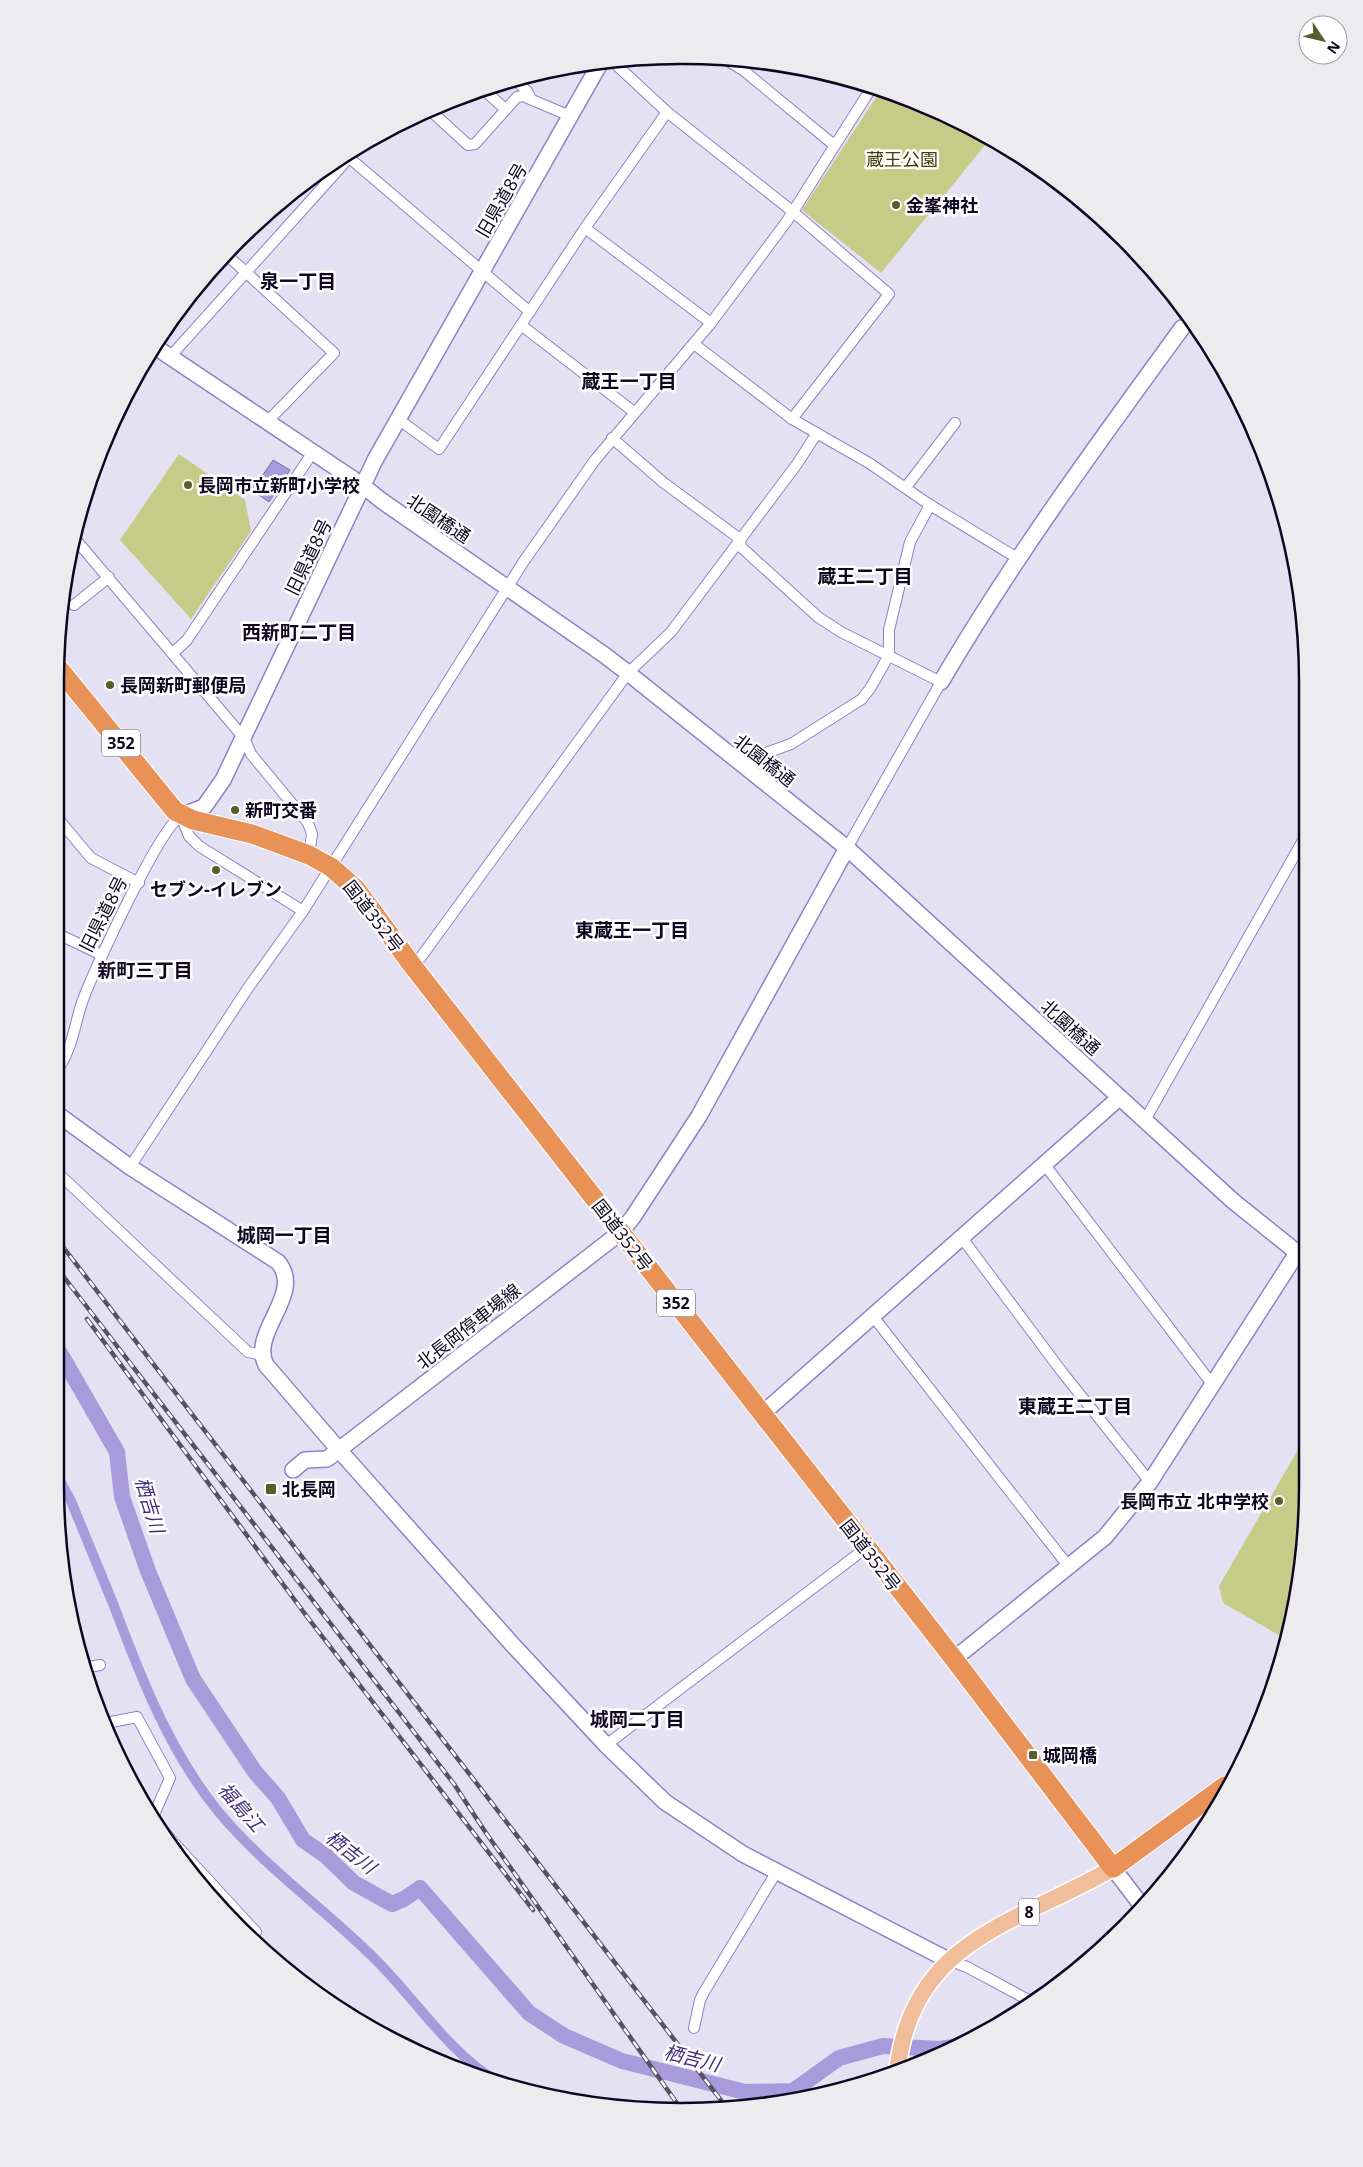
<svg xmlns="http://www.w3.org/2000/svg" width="1363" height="2167" viewBox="0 0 1363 2167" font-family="'Open Sans','Noto Sans JP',sans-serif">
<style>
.green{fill:#c5cc87}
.water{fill:#a89bdc;stroke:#7a6fa4}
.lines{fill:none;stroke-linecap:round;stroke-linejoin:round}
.canal{stroke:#a89bdc;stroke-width:10}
.river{stroke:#a89bdc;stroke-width:16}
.street-casing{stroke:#9080ca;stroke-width:12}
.secondary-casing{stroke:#9080ca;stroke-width:18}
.primary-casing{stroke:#fff;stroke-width:19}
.highway-casing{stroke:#fff;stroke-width:21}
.street{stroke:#fff;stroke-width:10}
.secondary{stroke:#fff;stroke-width:15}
.primary{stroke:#f1be9b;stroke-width:16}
.highway{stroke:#e89258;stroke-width:19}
.rail-casing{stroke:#575168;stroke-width:4.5}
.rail{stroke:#fff;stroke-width:2.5;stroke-dasharray:8;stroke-linecap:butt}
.poi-dot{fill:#595d2b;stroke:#fff;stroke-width:2}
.labels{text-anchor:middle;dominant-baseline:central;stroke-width:5;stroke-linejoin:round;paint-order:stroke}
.shield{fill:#fff;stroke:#575164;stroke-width:1}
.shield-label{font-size:16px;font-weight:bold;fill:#0f0722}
.park-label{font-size:18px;fill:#3d4007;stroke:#fff}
.street-label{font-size:18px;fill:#0f0722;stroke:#fff}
.poi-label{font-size:18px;font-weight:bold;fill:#0f0722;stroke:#fff;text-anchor:start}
.neighbourhood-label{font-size:19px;font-weight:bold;fill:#0f0722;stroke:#fff}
.water-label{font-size:19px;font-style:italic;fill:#442d7a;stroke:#fff}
.rim{fill:none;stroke:#0f0722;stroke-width:2.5}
</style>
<rect width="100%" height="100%" fill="#e4e2f2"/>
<g class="green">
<path d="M881,90L959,120L990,139L881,273L802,210Z"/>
<path d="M179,454L245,500L251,531L191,619L120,540Z"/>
<path d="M1303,1441V1567L1284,1638L1223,1603L1219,1586Z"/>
</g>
<path class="water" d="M273,460L290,470L269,502L252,490L251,487L255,481L258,482Z"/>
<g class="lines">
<path class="canal" d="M60,1481L71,1501C85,1536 100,1571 114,1606C141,1678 169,1750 217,1810C264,1867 325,1909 376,1960C417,2001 448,2052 498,2082"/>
<g class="river">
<path d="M60,1353L117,1452L122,1497L148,1571L193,1679L255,1772L278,1798L303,1840L326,1856L354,1883L392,1904L404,1899L420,1888L529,2013L564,2036L622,2061L745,2092L793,2091L839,2058L883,2046L940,2049L953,2047"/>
<path d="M1001,2022L1054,1988"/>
</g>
<defs>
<g id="street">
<path d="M720,56L743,70L834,145"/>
<path d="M611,60L667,112L792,211L889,294L792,419"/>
<path d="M515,80L527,91L531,99"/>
<path d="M482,88L505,109"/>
<path d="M431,111L468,145L475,144L517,97L523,96L570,116"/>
<path d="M346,155L530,312"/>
<path d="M585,228L711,323"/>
<path d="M227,255L334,353L266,423"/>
<path d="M521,325L634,412"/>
<path d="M1182,328L1188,318"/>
<path d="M694,344L792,419L869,463L930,505L1019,559"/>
<path d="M169,358L349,158"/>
<path d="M398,419L439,449L585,228L667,112"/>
<path d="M612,438L664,483L740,539L741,547L818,617L841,632L941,682L847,848"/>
<path d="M906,487L955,423"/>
<path d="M76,540L244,738L251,754L308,823L312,834L309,855"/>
<path d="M74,605L109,577"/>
<path d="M173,653L187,640L313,452"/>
<path d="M738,763L791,744L862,699L871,687L889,655V630L910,542L930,505"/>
<path d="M60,821L91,858L139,883"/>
<path d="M60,935L102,955"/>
<path d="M412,965L421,957L628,673L671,632L797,464L817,433"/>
<path d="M60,1066C74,1044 75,1020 84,997C95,968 160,827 181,816L189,836L199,846L303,911"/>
<path d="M1145,1120L1306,835"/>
<path d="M1045,1165L1212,1384"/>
<path d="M130,1167L248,988L303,911L524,561L595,460L711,323L787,221L872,87"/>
<path d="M60,1175L248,1352L262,1355"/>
<path d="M962,1238L1062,1372L1150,1482"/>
<path d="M872,1315L1069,1567"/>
<path d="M84,1668L100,1665"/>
<path d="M106,1723L137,1717L170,1778L153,1817"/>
<path d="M606,1745L866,1548"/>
<path d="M154,1821L256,1932L252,1938"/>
<path d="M208,1895L214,1886"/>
<path d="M948,1960L967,1967L1034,2003"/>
<path d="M694,2028L700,2000L704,1992L777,1871"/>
</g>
<g id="secondary">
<path d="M157,348L362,485L382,501L603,654L628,673L847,848L1233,1201L1304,1258"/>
<path d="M941,682C1013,559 1098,443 1182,328"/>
<path d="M181,816L204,807L223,780L375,460L602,60"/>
<path d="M60,1116L130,1167L278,1262C305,1294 249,1332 266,1365L339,1450L511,1643L606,1745L665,1802L743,1854L948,1960"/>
<path d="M762,1414L1119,1098"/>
<path d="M293,1470L305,1460L327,1459L621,1232L633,1217L699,1116L847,848"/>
<path d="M954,1659L1105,1537L1150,1482L1297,1253"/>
<path d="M1113,1868L1142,1906"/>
</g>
<path id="primary" d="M897,2073C911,1939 1015,1925 1113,1868"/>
<path id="highway" d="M60,670L175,811L193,820L252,834L309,855L331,867L356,889L412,965L954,1659L1113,1868L1225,1786"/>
</defs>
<use href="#street" class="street-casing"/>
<use href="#secondary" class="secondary-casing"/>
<use href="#primary" class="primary-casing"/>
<use href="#highway" class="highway-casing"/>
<use href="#street" class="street"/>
<use href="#secondary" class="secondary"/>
<use href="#primary" class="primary"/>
<use href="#highway" class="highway"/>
<defs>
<g id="rail">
<path d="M60,1243L727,2108"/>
<path d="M60,1272L454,1784L486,1833L681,2109"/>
<path d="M87,1319L308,1618L533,1910"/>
</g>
</defs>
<use href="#rail" class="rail-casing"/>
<use href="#rail" class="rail"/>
</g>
<g class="poi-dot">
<circle cx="896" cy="205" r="5"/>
<circle cx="188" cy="485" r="5"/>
<circle cx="110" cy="685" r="5"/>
<circle cx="235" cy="810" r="5"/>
<circle cx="216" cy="870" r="5"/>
<rect x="265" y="1483" width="12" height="12" rx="2.5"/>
<circle cx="1279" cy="1501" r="5"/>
<rect x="1028" y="1750" width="10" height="10" rx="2.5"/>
</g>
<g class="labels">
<g class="shield">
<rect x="102" y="729.5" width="38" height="27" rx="4"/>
<rect x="657" y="1289.5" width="38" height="27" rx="4"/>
<rect x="1019" y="1898.5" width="20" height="27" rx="4"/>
</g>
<g class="shield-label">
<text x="121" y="743">352</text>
<text x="676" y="1303">352</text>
<text x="1029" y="1912">8</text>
</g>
<g class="park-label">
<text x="902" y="159">蔵王公園</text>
</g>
<g class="street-label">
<text transform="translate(501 200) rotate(-60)">旧県道8号</text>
<text transform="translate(439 518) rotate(34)">北園橋通</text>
<text transform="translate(308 557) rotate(-64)">旧県道8号</text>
<text transform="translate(765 760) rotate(38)">北園橋通</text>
<text transform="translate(103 914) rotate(-63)">旧県道8号</text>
<text transform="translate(374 916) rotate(52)">国道352号</text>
<text transform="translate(1071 1027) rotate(42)">北園橋通</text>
<text transform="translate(623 1235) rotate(52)">国道352号</text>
<text transform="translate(468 1326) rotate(-38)">北長岡停車場線</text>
<text transform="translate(871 1555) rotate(52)">国道352号</text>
</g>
<g class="poi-label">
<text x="906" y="205">金峯神社</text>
<text x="198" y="485">長岡市立新町小学校</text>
<text x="120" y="685">長岡新町郵便局</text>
<text x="245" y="810">新町交番</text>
<text x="216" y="889" text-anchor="middle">セブン-イレブン</text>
<text x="282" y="1489">北長岡</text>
<text x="1269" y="1501" text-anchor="end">長岡市立 北中学校</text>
<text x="1043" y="1755">城岡橋</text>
</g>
<g class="neighbourhood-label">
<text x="298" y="281">泉一丁目</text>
<text x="629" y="381">蔵王一丁目</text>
<text x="865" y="576">蔵王二丁目</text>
<text x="299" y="632">西新町二丁目</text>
<text x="632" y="930">東蔵王一丁目</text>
<text x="145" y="970">新町三丁目</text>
<text x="284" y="1235">城岡一丁目</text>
<text x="1075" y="1406">東蔵王二丁目</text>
<text x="637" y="1719">城岡二丁目</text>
</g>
<g class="water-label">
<text transform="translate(150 1505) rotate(73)">栖吉川</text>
<text transform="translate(241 1807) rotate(49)">福島江</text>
<text transform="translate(351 1852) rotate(38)">栖吉川</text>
<text transform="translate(692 2058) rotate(14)">栖吉川</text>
</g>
</g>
<path d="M0 0H1363V2167H0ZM681 64H682A617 617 0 0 1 1299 681V1486A617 617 0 0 1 682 2103H681A617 617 0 0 1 64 1486V681A617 617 0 0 1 681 64Z" fill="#ecebed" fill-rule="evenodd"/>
<path class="rim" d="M681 64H682A617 617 0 0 1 1299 681V1486A617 617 0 0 1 682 2103H681A617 617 0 0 1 64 1486V681A617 617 0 0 1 681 64Z"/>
<g transform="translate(1323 40) rotate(125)"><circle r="24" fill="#ffffff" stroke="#9f9ca7"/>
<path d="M0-4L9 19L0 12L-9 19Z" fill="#595d2b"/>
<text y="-8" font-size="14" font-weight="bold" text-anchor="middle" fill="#0f0722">N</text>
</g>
</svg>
